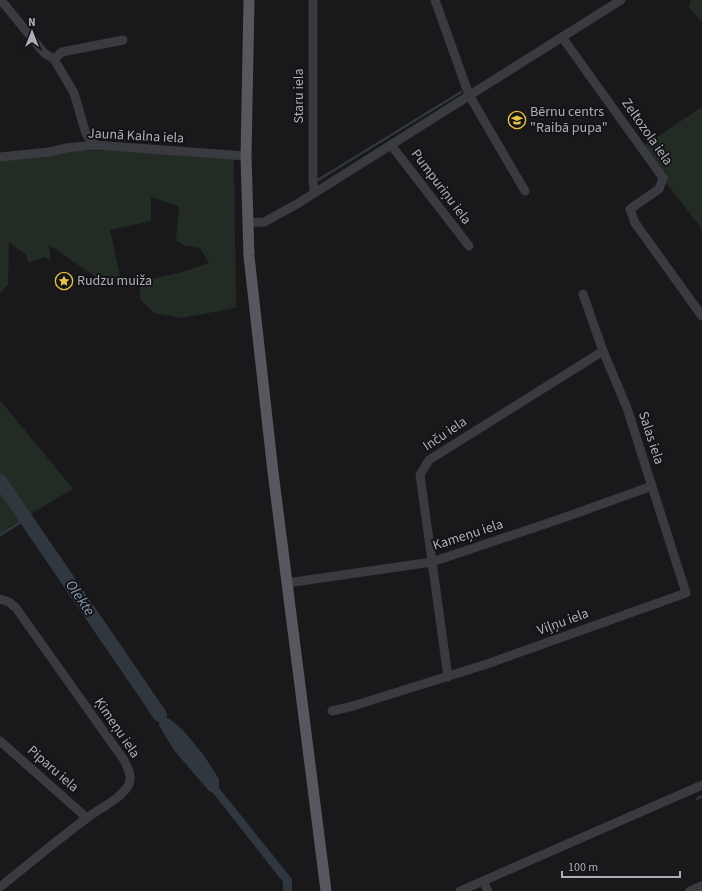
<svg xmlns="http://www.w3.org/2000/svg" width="702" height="891" viewBox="0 0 702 891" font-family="'Source Sans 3',sans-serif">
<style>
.green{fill:#232b25}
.water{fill:#30373f}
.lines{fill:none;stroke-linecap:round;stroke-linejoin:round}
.stream{stroke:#30373f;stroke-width:2.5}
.river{stroke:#30373f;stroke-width:14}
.minor{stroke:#3a3b40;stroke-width:9}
.major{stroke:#57585f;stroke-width:11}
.labels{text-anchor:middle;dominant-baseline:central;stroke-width:4;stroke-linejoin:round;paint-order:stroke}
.street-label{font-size:14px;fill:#acafba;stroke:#141416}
.poi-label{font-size:14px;fill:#acafba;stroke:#141416;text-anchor:start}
.water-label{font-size:15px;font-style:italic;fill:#8699b3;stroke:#141416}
</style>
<rect width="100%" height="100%" fill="#19191b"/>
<g class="green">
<path d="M691,0H702V22L689,7Z"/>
<path d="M702,107V229L667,184L663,173L645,145Z"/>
<path d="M115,150L234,159L236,308L181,318L154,313L140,299V280C164,278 186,271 209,263L200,248L185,246L176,240L179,206L151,197V221L110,230L121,281L99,279L49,245L51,260L44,257L29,263L26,255L9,242L8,284L0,293V161L68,151Z"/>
<path d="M0,400L73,489L27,516L0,477Z"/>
<path d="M0,488L24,518L0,534Z"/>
</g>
<path class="water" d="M160,715L171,720L182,729L203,754L219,779V788L292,879V891H283V882L213,793L209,791L173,749L159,725Z"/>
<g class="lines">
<g class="stream">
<path d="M318,180L461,92"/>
<path d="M0,535L26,519"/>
<path d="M697,799L702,796"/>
</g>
<path class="river" d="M0,481L160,715"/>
<g class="minor">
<path d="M1,0L44,53L54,59L74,93L86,134L95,145"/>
<path d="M313,0V183L315,193"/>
<path d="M435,0L469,95L525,191"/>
<path d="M562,37L663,178L659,189L630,209L635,223L702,316"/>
<path d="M54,59L62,52L123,40"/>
<path d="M391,145L469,246"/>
<path d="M0,157L49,152L66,148L95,145L246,156"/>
<path d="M248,223L264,222L297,204L621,0"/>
<path d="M287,583L432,562L563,518L652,486"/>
<path d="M0,599L9,602L16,608L124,760C128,768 133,778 128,786C119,800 100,808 87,818C57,840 29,864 0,887"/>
<path d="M448,677L420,475L429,460L603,351"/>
<path d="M332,711L353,706L487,664L686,593L627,408L603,351L583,294"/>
<path d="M0,741L87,818"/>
<path d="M483,881L488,891"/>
<path d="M460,891L702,785"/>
<path d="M690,891L702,886"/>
</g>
<path class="major" d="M249,0L246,156L249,256L273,472L326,891"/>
</g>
<defs>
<symbol id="school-ring" viewBox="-11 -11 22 22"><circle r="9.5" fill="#141416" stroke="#e8c144" stroke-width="1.5"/><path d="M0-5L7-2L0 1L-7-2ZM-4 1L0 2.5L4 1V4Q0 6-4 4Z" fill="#e8c144"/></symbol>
<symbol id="sight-ring" viewBox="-11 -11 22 22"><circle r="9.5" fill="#141416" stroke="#e8c144" stroke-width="1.5"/><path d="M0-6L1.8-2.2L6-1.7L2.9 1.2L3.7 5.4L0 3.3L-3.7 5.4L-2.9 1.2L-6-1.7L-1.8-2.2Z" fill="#e8c144"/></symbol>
</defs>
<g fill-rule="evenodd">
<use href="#school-ring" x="507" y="110" width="20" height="20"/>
<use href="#sight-ring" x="54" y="271" width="20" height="20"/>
</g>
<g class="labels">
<g class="street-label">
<text transform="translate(299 96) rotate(-90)">Staru iela</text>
<text transform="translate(647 132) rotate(55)">Zeltozola iela</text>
<text transform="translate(136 136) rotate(3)">Jaunā Kalna iela</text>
<text transform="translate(441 187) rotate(53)">Pumpuriņu iela</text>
<text transform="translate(445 434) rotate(-34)">Inču iela</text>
<text transform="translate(651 438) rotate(72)">Salas iela</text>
<text transform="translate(468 535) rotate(-18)">Kameņu iela</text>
<text transform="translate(563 622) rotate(-20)">Viļņu iela</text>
<text transform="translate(117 728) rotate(56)">Ķimeņu iela</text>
<text transform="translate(53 769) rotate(41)">Piparu iela</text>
</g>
<g class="poi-label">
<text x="530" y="112">Bērnu centrs<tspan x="530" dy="16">"Raibā pupa"</tspan></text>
<text x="77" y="281">Rudzu muiža</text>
</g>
<g class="water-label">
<text transform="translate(80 598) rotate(56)">Olekte</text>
</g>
</g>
<g transform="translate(32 32)" stroke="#141416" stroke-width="3" paint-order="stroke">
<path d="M0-3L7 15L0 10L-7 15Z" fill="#acafba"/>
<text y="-6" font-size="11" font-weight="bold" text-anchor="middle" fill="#acafba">N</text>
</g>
<path d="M562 871v6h118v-6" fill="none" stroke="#acafba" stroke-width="2"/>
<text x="568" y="871" font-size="12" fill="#acafba" stroke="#141416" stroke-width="3" paint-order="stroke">100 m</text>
</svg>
